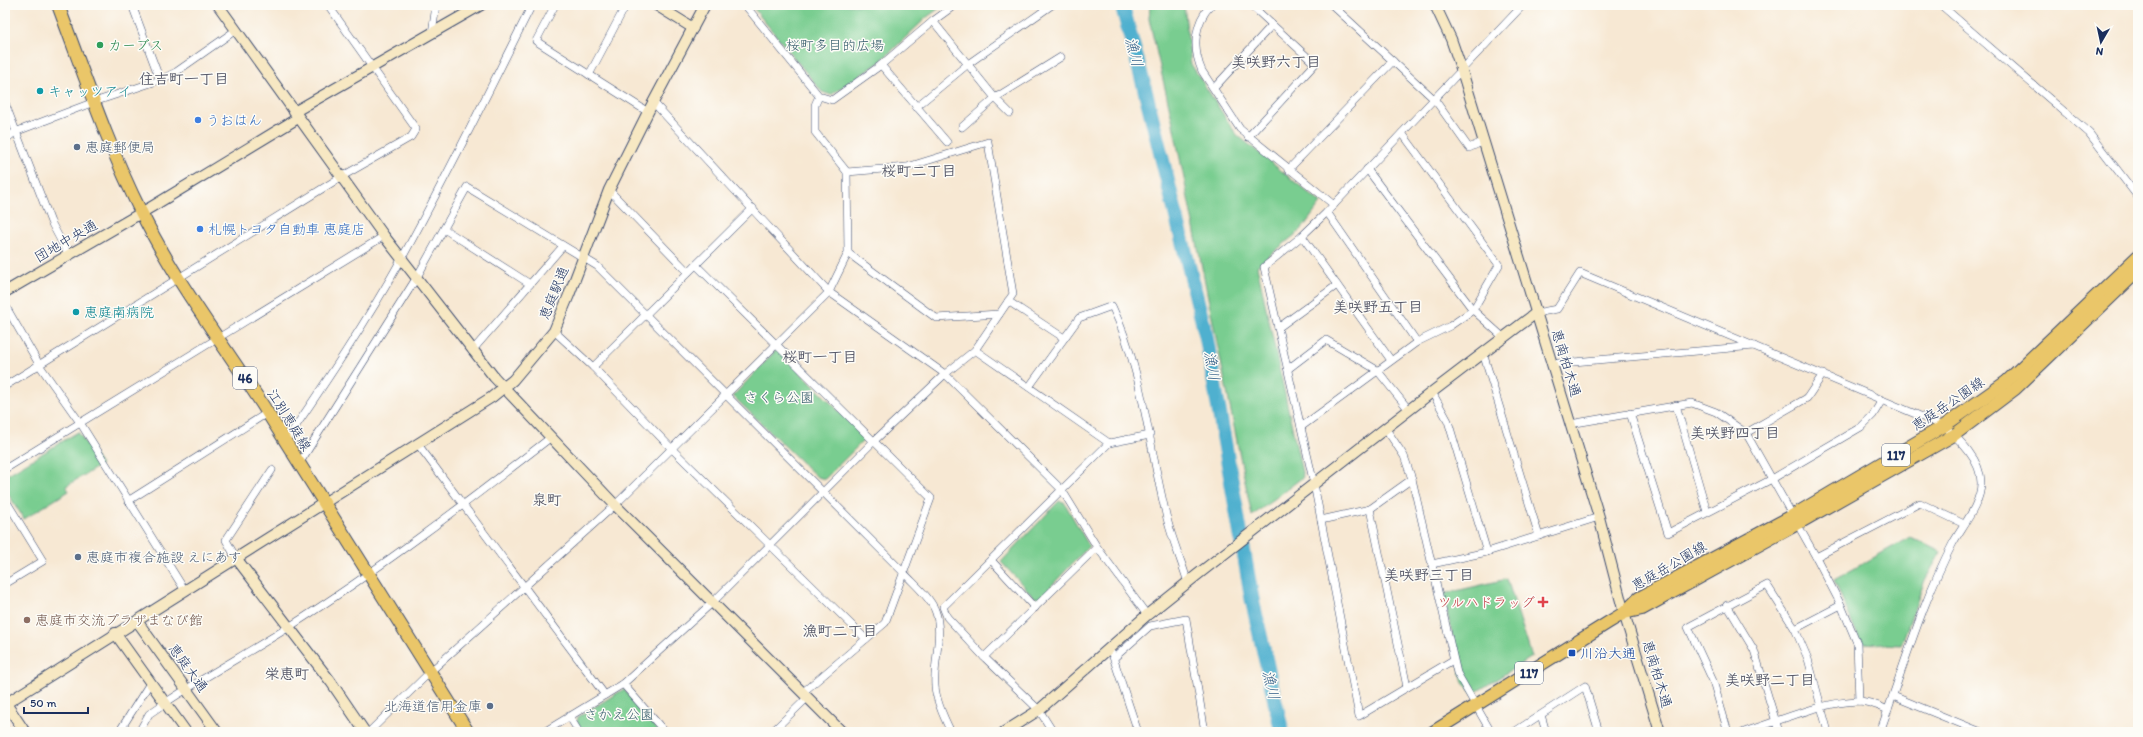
<svg xmlns="http://www.w3.org/2000/svg" width="2143" height="737" viewBox="0 0 2143 737" font-family="Itim,'Klee One',sans-serif">
<style>
.green{fill:#79cd90;stroke:#4a7e77}
.lines{fill:none;stroke-linecap:round;stroke-linejoin:round}
.river{stroke:#50b0cf;stroke-width:15}
.street-casing{stroke:#3c4b70;stroke-width:8}
.secondary-casing{stroke:#3c4b70;stroke-width:12}
.primary-casing{stroke:#3c4b70;stroke-width:14}
.street{stroke:#fff;stroke-width:7}
.secondary{stroke:#f7e8c3;stroke-width:10}
.primary{stroke:#eac669;stroke-width:12}
.leisure-dot{fill:#2e9e5b;stroke:#fdfcf7;stroke-width:1.5}
.culture-dot{fill:#0f9aa8;stroke:#fdfcf7;stroke-width:1.5}
.shop-dot{fill:#3f7fe0;stroke:#fdfcf7;stroke-width:1.5}
.service-dot{fill:#5c6f8a;stroke:#fdfcf7;stroke-width:1.5}
.health-dot{fill:#e0444e;stroke:#fdfcf7;stroke-width:1.5}
.education-dot{fill:#8d6e63;stroke:#fdfcf7;stroke-width:1.5}
.transit-dot{fill:#1a4fb4;stroke:#fdfcf7;stroke-width:1.5}
.labels{text-anchor:middle;dominant-baseline:central;stroke-width:3;stroke-linejoin:round;paint-order:stroke}
.shield{fill:#fdfcf7;stroke:#5f6c8c;stroke-width:1}
.shield-label{font-size:13px;font-weight:bold;fill:#1b2f5e}
.leisure-label{font-size:14px;fill:#27864d;stroke:#fdfcf7;text-anchor:start}
.park-label{font-size:14px;fill:#375e6d;stroke:#fdfcf7}
.culture-label{font-size:14px;fill:#0d838f;stroke:#fdfcf7;text-anchor:start}
.shop-label{font-size:14px;fill:#366cbe;stroke:#fdfcf7;text-anchor:start}
.service-label{font-size:14px;fill:#4e5e75;stroke:#fdfcf7;text-anchor:start}
.street-label{font-size:14px;fill:#1b2f5e;stroke:#fdfcf7}
.health-label{font-size:14px;fill:#be3a42;stroke:#fdfcf7;text-anchor:end}
.education-label{font-size:14px;fill:#785e54;stroke:#fdfcf7;text-anchor:start}
.transit-label{font-size:14px;fill:#164399;stroke:#fdfcf7;text-anchor:start}
.water-label{font-size:15px;font-style:italic;fill:#2e5c86;stroke:#fdfcf7}
.neighbourhood-label{font-size:15px;font-weight:bold;fill:#585a6a;stroke:#fdfcf7}
</style>
<rect width="100%" height="100%" fill="#fdfcf7"/>
<filter id="ink" filterUnits="userSpaceOnUse"><feTurbulence type="fractalNoise" baseFrequency=".025" numOctaves="2"/><feDisplacementMap in="SourceGraphic" scale="8" xChannelSelector="R" yChannelSelector="G"/><feConvolveMatrix kernelMatrix="1 2 1 2 8 2 1 2 1" color-interpolation-filters="sRGB"/></filter>
<filter id="wash" filterUnits="userSpaceOnUse"><feTurbulence type="fractalNoise" baseFrequency=".012" numOctaves="4" result="noise"/><feDisplacementMap in="SourceGraphic" scale="16" xChannelSelector="R" yChannelSelector="G"/><feGaussianBlur stdDeviation="0.9" result="paint"/><feColorMatrix in="noise" values="0 0 0 0 0 0 0 0 0 0 0 0 0 0 0 0 0 1.4 0 .05"/><feComposite in="paint" operator="in"/></filter>
<g filter="url(#wash)">
<rect width="100%" height="100%" fill="#f7e8d3"/>
<g class="green">
<path d="M751,5H944L927,17L880,62L831,95L822,92Z"/>
<path d="M1150,5H1184L1191,64L1236,134L1321,203L1302,229L1257,266L1303,477L1252,516L1172,119L1149,19Z"/>
<path d="M777,349L866,438L825,479L817,477L733,396Z"/>
<path d="M78,432L101,465L66,486L69,491L24,519L5,489V476Z"/>
<path d="M1059,501L1064,502L1089,546L1040,598L1034,597L1001,562Z"/>
<path d="M1910,537L1941,552L1925,580L1901,645L1861,643L1834,580Z"/>
<path d="M1507,579L1532,657L1473,694L1463,683L1443,594Z"/>
<path d="M624,689L659,732H583L577,722L578,717Z"/>
</g>
<g class="lines">
<path class="river" d="M1122,5L1144,86L1206,336L1252,599L1282,732"/>
</g>
</g>
<g filter="url(#ink)">
<g class="lines">
<defs>
<g id="street">
<path d="M132,5L160,80"/>
<path d="M555,5L536,41L648,112"/>
<path d="M745,5L819,96L832,100L881,65L933,21L955,5"/>
<path d="M1211,5C1194,23 1192,48 1202,71L1240,129L1334,205"/>
<path d="M1332,5L1435,100L1469,148L1484,141"/>
<path d="M1941,5L2089,133L2138,197"/>
<path d="M933,21L995,98L1010,113"/>
<path d="M432,34L436,5"/>
<path d="M881,65L947,142"/>
<path d="M589,75L626,5"/>
<path d="M1214,88L1272,25"/>
<path d="M653,102L829,292L945,374L1062,490L1097,547L1147,615"/>
<path d="M5,103L51,222L69,256"/>
<path d="M916,107L968,64L1052,5"/>
<path d="M962,127L995,98L1061,57"/>
<path d="M1248,137L1315,64L1251,5"/>
<path d="M5,140L15,132L94,102L160,80L176,72L236,30"/>
<path d="M1367,169L1473,310L1503,337"/>
<path d="M1288,170L1393,61"/>
<path d="M609,190L688,272"/>
<path d="M1327,212L1417,342"/>
<path d="M444,229L530,284"/>
<path d="M1302,236L1390,359"/>
<path d="M848,253L936,318L999,314"/>
<path d="M696,265L931,498L885,623L802,693"/>
<path d="M1008,301L1064,338"/>
<path d="M5,305L40,366L81,424L184,589"/>
<path d="M1536,313L1557,309L1580,273L1944,426C1960,440 1981,460 1981,483C1981,504 1963,525 1953,543C1922,602 1903,669 1880,732"/>
<path d="M1278,328L1337,285"/>
<path d="M554,331L593,367L672,449L866,639"/>
<path d="M975,350L1109,443"/>
<path d="M472,351L563,246"/>
<path d="M1483,353L1539,536"/>
<path d="M1551,364L1754,346"/>
<path d="M593,367L753,208"/>
<path d="M1288,369L1326,340L1377,370L1409,410"/>
<path d="M5,386L341,177L411,137L416,129L328,5"/>
<path d="M1029,387L1079,318L1112,306C1143,371 1148,441 1165,510C1170,535 1181,559 1188,583"/>
<path d="M1432,392L1448,421L1487,552"/>
<path d="M1676,405L1707,512"/>
<path d="M1630,413L1668,533L1772,479L1861,427L1873,415L1882,400"/>
<path d="M1570,424L1692,403L1716,412L1746,433L1816,557L1841,605L1857,643L1859,701"/>
<path d="M1301,427L1417,342L1450,326L1473,310L1499,265L1402,133"/>
<path d="M1386,429L1404,456L1412,479L1457,673L1491,732"/>
<path d="M1746,433L1807,398L1823,374"/>
<path d="M285,442C326,382 367,321 402,258C448,175 489,90 532,5"/>
<path d="M417,443L605,695"/>
<path d="M299,464L417,277L467,187L597,266L904,573C914,584 929,596 935,610C944,633 933,662 935,686C936,701 944,718 951,732"/>
<path d="M5,469L384,236"/>
<path d="M5,499L43,561L5,584"/>
<path d="M128,501L267,413"/>
<path d="M1321,520L1370,509"/>
<path d="M1816,557L1920,503L1964,524"/>
<path d="M236,558L226,540L272,470"/>
<path d="M991,560L1035,608"/>
<path d="M1432,564L1487,552L1599,517"/>
<path d="M1727,605L1754,650L1779,732"/>
<path d="M1795,629L1841,605"/>
<path d="M1112,654L1138,732"/>
<path d="M984,657L1097,547"/>
<path d="M1114,658L1150,626L1186,619L1205,732"/>
<path d="M1453,660L1359,716L1314,484L1264,267L1302,236L1327,212L1523,5"/>
<path d="M623,684L665,732"/>
<path d="M1407,687L1370,509L1412,479"/>
<path d="M1893,696L1981,732"/>
<path d="M1541,715L1546,732"/>
<path d="M569,716L579,732"/>
<path d="M119,732L150,683"/>
<path d="M139,732L149,714L165,703C205,676 248,653 289,627C380,569 465,504 550,438"/>
<path d="M369,732L430,672L615,505L829,292L848,253L847,172L815,132V105L819,96"/>
<path d="M544,732L623,684L713,602L874,441L945,374L975,350L1013,294L988,142L907,167L847,172"/>
<path d="M772,732L807,698"/>
<path d="M1053,732L1039,710L984,657L947,617L943,607L1109,443L1150,435"/>
<path d="M1514,732L1585,686L1599,732"/>
<path d="M1728,732L1713,681L1688,627L1767,585L1795,629L1808,659L1828,732"/>
<path d="M1744,732C1779,721 1822,702 1858,701C1869,701 1879,706 1888,710"/>
</g>
<g id="secondary">
<path d="M218,5L384,236L494,377L615,505L842,732"/>
<path d="M656,5L693,28"/>
<path d="M1435,5L1451,39L1462,71L1599,517L1624,613L1660,732"/>
<path d="M294,112L481,5"/>
<path d="M5,292L153,206L298,118"/>
<path d="M236,558L331,682L365,732"/>
<path d="M137,621L217,732"/>
<path d="M115,633L186,732"/>
<path d="M5,702L25,732"/>
<path d="M5,704L492,397L513,380L554,331L569,295L609,190L648,112L705,5"/>
<path d="M1004,732L1039,710L1147,615L1197,575L1432,392L1536,313"/>
</g>
<g id="primary">
<path d="M58,5C84,74 108,146 141,212C174,279 221,341 262,404C331,513 399,623 468,732"/>
<path d="M1624,613L1642,609L1797,524L1954,435L2015,389L2138,271"/>
<path d="M1433,732L1609,622L1624,613L1639,598L1792,516L1944,426L2006,382L2138,256"/>
</g>
</defs>
<use href="#street" class="street-casing"/>
<use href="#secondary" class="secondary-casing"/>
<use href="#primary" class="primary-casing"/>
<use href="#street" class="street"/>
<use href="#secondary" class="secondary"/>
<use href="#primary" class="primary"/>
</g>
</g>
<circle class="leisure-dot" cx="100" cy="45" r="4"/>
<g class="culture-dot">
<circle cx="40" cy="91" r="4"/>
<circle cx="76" cy="312" r="4"/>
</g>
<g class="shop-dot">
<circle cx="198" cy="120" r="4"/>
<circle cx="200" cy="229" r="4"/>
</g>
<g class="service-dot">
<circle cx="77" cy="147" r="4"/>
<circle cx="78" cy="557" r="4"/>
<circle cx="490" cy="706" r="4"/>
</g>
<path class="health-dot" d="M1541 596h4v4h4v4h-4v4h-4v-4h-4v-4h4z"/>
<circle class="education-dot" cx="27" cy="620" r="4"/>
<rect class="transit-dot" x="1568" y="649" width="8" height="8" rx="2"/>
<g class="labels">
<g class="shield">
<rect x="233" y="367" width="24" height="22" rx="3"/>
<rect x="1882" y="444" width="28" height="22" rx="3"/>
<rect x="1515" y="662" width="28" height="22" rx="3"/>
</g>
<g class="shield-label">
<text x="245" y="378">46</text>
<text x="1896" y="455">117</text>
<text x="1529" y="673">117</text>
</g>
<g class="leisure-label">
<text x="108" y="45">カーブス</text>
</g>
<g class="park-label">
<text x="835" y="45">桜町多目的広場</text>
<text x="779" y="397">さくら公園</text>
<text x="619" y="714">さかえ公園</text>
</g>
<g class="culture-label">
<text x="48" y="91">キャッツアイ</text>
<text x="84" y="312">恵庭南病院</text>
</g>
<g class="shop-label">
<text x="206" y="120">うおはん</text>
<text x="208" y="229">札幌トヨタ自動車 恵庭店</text>
</g>
<g class="service-label">
<text x="85" y="147">恵庭郵便局</text>
<text x="86" y="557">恵庭市複合施設 えにあす</text>
<text x="482" y="706" text-anchor="end">北海道信用金庫</text>
</g>
<g class="street-label">
<text transform="translate(66 241) rotate(-30)">団地中央通</text>
<text transform="translate(554 293) rotate(-68)">恵庭駅通</text>
<text transform="translate(1566 363) rotate(73)">恵南柏木通</text>
<text transform="translate(1948 404) rotate(-34)">恵庭岳公園線</text>
<text transform="translate(289 420) rotate(58)">江別恵庭線</text>
<text transform="translate(1669 566) rotate(-30)">恵庭岳公園線</text>
<text transform="translate(188 668) rotate(54)">恵庭大通</text>
<text transform="translate(1657 674) rotate(73)">恵南柏木通</text>
</g>
<g class="health-label">
<text x="1535" y="602">ツルハドラッグ</text>
</g>
<g class="education-label">
<text x="35" y="620">恵庭市交流プラザまなび館</text>
</g>
<g class="transit-label">
<text x="1580" y="653">川沿大通</text>
</g>
<g class="water-label">
<text transform="translate(1134 52) rotate(76)">漁川</text>
<text transform="translate(1212 366) rotate(80)">漁川</text>
<text transform="translate(1271 685) rotate(77)">漁川</text>
</g>
<g class="neighbourhood-label">
<text x="1276" y="62">美咲野六丁目</text>
<text x="184" y="79">住吉町一丁目</text>
<text x="919" y="171">桜町二丁目</text>
<text x="1378" y="307">美咲野五丁目</text>
<text x="820" y="357">桜町一丁目</text>
<text x="1735" y="433">美咲野四丁目</text>
<text x="547" y="500">泉町</text>
<text x="1429" y="575">美咲野三丁目</text>
<text x="840" y="631">漁町二丁目</text>
<text x="287" y="674">栄恵町</text>
<text x="1770" y="680">美咲野二丁目</text>
</g>
</g>
<rect width="2143" height="737" fill="none" stroke="#fdfcf7" stroke-width="20"/>
<g transform="translate(2101 42) rotate(189)" stroke="#fdfcf7" stroke-width="3" paint-order="stroke">
<path d="M0-3L7 15L0 10L-7 15Z" fill="#1b2f5e"/>
<text y="-6" font-size="11" font-weight="bold" text-anchor="middle" fill="#1b2f5e">N</text>
</g>
<path d="M24 707v6h64v-6" fill="none" stroke="#1b2f5e" stroke-width="2"/>
<text x="30" y="707" font-size="12" fill="#1b2f5e" stroke="#fdfcf7" stroke-width="3" paint-order="stroke">50 m</text>
</svg>
